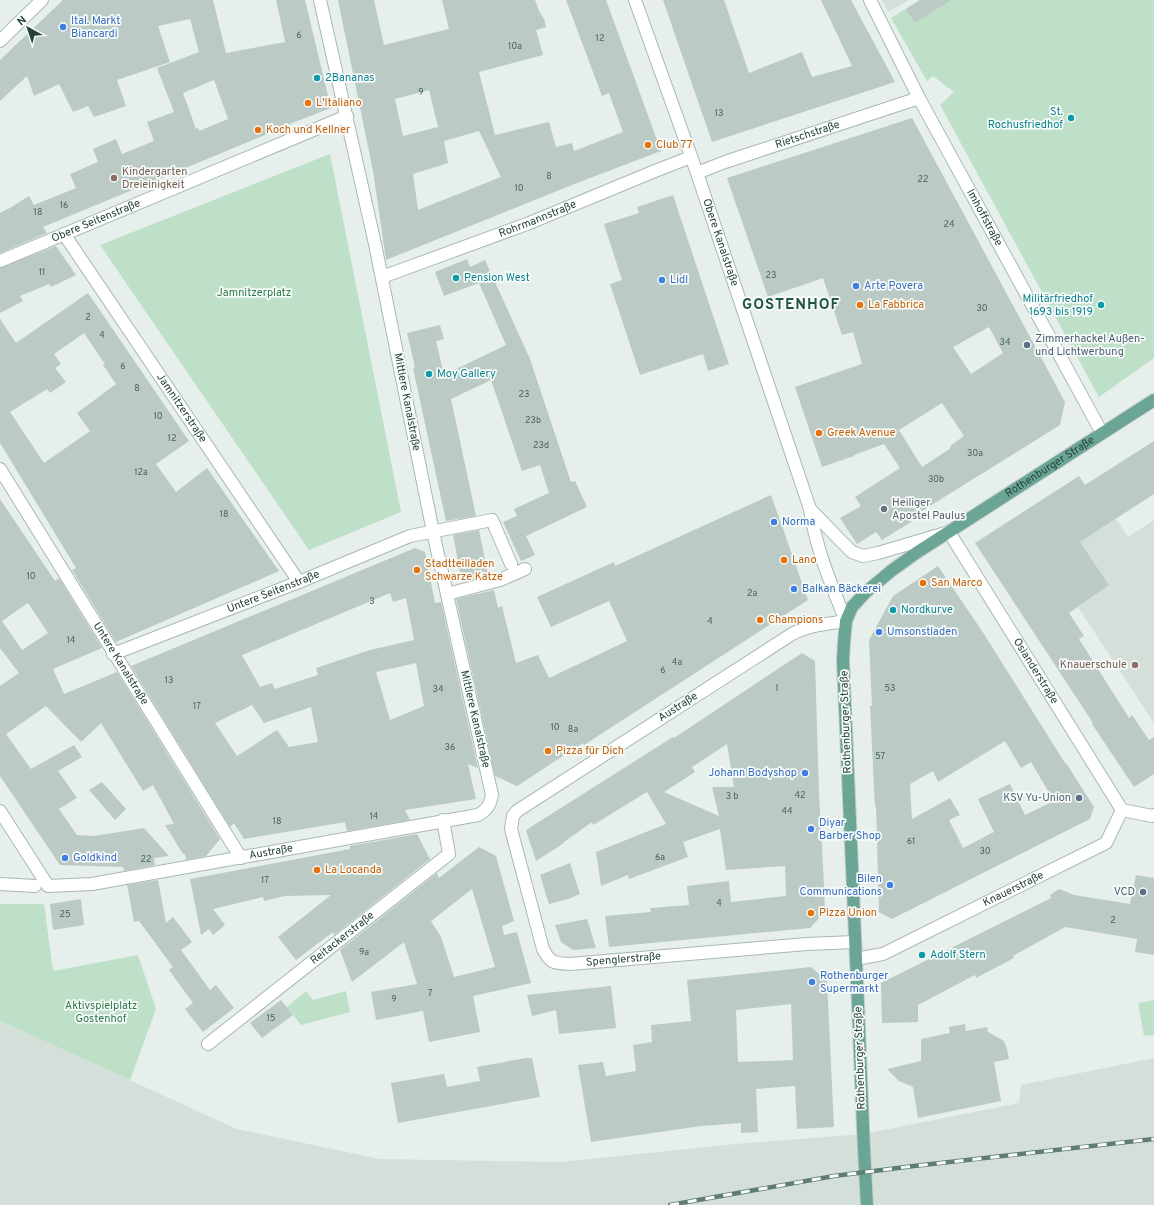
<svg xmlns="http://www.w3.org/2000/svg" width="1154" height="1205" viewBox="0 0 1154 1205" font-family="Overpass,sans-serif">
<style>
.built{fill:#d4dfda}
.green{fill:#bfe0c8}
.building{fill:#bbcac4;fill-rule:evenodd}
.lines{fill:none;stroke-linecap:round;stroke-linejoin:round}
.minor-casing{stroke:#a8b8b2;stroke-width:14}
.major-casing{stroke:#c2cac8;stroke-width:14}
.minor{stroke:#fff;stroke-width:12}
.major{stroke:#6aa596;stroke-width:12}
.rail-casing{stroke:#5f7d75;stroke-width:4.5}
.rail{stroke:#f7fbf9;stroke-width:3;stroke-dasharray:9;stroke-linecap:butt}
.shop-dot{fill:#3f7fe0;stroke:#f7fbf9;stroke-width:1.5}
.culture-dot{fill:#0f9aa8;stroke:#f7fbf9;stroke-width:1.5}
.food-dot{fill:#e8710a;stroke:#f7fbf9;stroke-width:1.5}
.education-dot{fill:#8d6e63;stroke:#f7fbf9;stroke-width:1.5}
.service-dot{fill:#5c6f8a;stroke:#f7fbf9;stroke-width:1.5}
.worship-dot{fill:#6b7280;stroke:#f7fbf9;stroke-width:1.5}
.labels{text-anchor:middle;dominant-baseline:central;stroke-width:3.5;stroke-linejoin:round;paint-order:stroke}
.number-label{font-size:9px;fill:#4a645c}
.shop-label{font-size:11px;fill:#366cbe;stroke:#f7fbf9;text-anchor:start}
.culture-label{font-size:11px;fill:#0d838f;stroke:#f7fbf9;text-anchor:start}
.food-label{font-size:11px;fill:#c56008;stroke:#f7fbf9;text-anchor:start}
.street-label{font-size:11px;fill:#24423a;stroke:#f7fbf9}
.education-label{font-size:11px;fill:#785e54;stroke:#f7fbf9;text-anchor:start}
.park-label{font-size:11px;fill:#2d7a4b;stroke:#f7fbf9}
.service-label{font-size:11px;fill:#4e5e75;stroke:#f7fbf9;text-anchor:end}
.worship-label{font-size:11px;fill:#5b616d;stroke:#f7fbf9;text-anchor:start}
.district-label{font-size:15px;font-weight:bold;letter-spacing:1px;fill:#1f5548;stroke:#f7fbf9}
</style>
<rect width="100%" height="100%" fill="#e6efeb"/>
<g class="built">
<path d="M882,0H909L888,12Z"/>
<path d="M1116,519L1128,537L1154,520V723L1078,607L1109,585L1080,542Z"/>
<path d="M0,1021L237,1129L380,1159L561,1162L735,1144L864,1134L1019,1103L1021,1085L1154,1058V1205H0Z"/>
</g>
<g class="green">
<path d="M920,0H1154V358L1099,397L940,105L954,92L933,76L927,81L891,18Z"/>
<path d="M330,154L401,512L309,550L100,245Z"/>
<path d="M0,904H44L53,971L138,955L156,1009L130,1080L0,1021Z"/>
<path d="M306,991L313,1000L346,991L350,1012L301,1025L287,1007Z"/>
<path d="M1154,1000V1035L1144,1036L1138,1003Z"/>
</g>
<g class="building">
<path d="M63,0H213L226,53L285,42L276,0H305L331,108L282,127V128L43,227L47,233L0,253V213L10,208L29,196L34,205L76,188L70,174L98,162L93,149L116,139L122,154L154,141L147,122L174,112L157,68L199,52L190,19L158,26L170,62L117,80L126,106L94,117L88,106L73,112L59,84L34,96L27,76L0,101V60ZM214,80L228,119L199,131L198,128L196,129L183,93Z"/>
<path d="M338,0H374L384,45L449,29L442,0H535L539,11L544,19L546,27L536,30L543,55L479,72L495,135L549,122L556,147L572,143L574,151L623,132L609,93L602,96L566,0H606L661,151L577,183L386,260L373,171ZM429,90L438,127L403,136L395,99ZM479,131L501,177L418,210L413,174L448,163L444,141Z"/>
<path d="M663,0H724L749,73L802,52L812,77L852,66L821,0H851L895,82L712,142Z"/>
<path d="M920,0H951L915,23L906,9Z"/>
<path d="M912,118L1065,402L1060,425L909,519L911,522L882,540L876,532L857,544L840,518L861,506L855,497L900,468L884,444L854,455V456L822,467L795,387L862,364L853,332L842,335L823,278L768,297L727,178ZM989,327L1003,353L971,374L953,347ZM942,403L964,436L950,446L951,448L922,467L899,430Z"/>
<path d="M673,195L729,364L708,371L703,354L640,375L610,284L622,280L604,224L639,213L637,207Z"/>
<path d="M56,246L76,275L51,287L49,284L20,296L23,301L0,313V268Z"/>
<path d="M467,259L470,267L485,260L530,359L571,482L575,481L587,507L526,536L535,555L521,561L503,522L517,516L514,509L549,493L540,465L522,471L491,380L451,399L476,516L446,521L413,368L415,367L407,333L440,325L444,339L436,341L444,375L506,345L479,283L444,296L435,272Z"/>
<path d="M88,293L189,441L156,464L176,492L207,468L279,571L116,642L72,570L76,568L0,443V319L16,343ZM84,333L105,364L103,365L116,384L77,413L90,431L44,463L10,412L47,389L50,393L66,382L55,368L61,364L54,354Z"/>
<path d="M1154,441V494L1080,542L1109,585L1069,613L1084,636L1079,639L1129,718L1132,715L1149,740L1154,737V774L1134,787L1092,724L1093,723L975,543L1079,476L1085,485Z"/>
<path d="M771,495L808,600L584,745L583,743L517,786L495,776L456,599L494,590L498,608L502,606L516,663L538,655L549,678L627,641L609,601L551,627L537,597L614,562L615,566Z"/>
<path d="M0,499L55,581L59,578L102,648L53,669L64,694L117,672L220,839L206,856L186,860L185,854H183L165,825L174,824L153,785L143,791L101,723L81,742L46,706L6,734L31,769L74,745L82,757L58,771L77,798L59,809L77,835L94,836L144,828L169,856L154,858L155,865L124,871L123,867L60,865L0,776V686L19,673L0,648ZM28,603L48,633L22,650L2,621Z"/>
<path d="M479,530L488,575L462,582L453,535Z"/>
<path d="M415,548L425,552L435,603L441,602L478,768L468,764L476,799L405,810L410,820L347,831L345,822L244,839L234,823L230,827L131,666ZM390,593L393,602L406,598L414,640L370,650L316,668L318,675L275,689L272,683L260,687L242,655ZM416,663L424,706L390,720L376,672ZM252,705L264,723L311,707L318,742L289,747L277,730L237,756L215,723Z"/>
<path d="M938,566L984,634L1065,763H1066L1094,807L1090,819L892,919L879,912L876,807H875L870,706H872L869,640L893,596ZM1005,741L1021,768L1031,762L1054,801L1025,815L1010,784L978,799L994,832L963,848L949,820L960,815L950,798L912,819L910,784L933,771L938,782Z"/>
<path d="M802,653L815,661L819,794L824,884L825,912L810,928L609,947L605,916L651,912L650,908L689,905L687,886L729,881L731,902L786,896L785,866L726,870L720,829L683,842L688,857L629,879L628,875L601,886L596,852L666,824L647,792L593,825L592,822L564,842V843L536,861L526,830L673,737L674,738ZM727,744L734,787H712L719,816L664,792L695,772L692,767Z"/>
<path d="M102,782L126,809L115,820L89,790Z"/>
<path d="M417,834L430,859L334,935L333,932L296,960L278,937L331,895L285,896L264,901L263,897L213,909L225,925L213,935L209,929L201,935L190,879L350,849V846Z"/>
<path d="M479,847L496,856L514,921L502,926L504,935L517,932L531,983L473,996L480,1032L429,1042L423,1011L376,1020L371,992L417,984L404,942L352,982L340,950L437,873L439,878ZM472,889L495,967L454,977L441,937L431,921Z"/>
<path d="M570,863L580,894L568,899L549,904L540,875Z"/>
<path d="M1136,875L1154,878V955L1135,952L1137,939L1065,927L1013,956L1014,958L976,978L975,975L918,1005V1022L882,1023L881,983L1051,898L1050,895L1059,889L1074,895L1130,904Z"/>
<path d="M158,880L166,923L173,917L192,942L181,950L210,990L216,985L234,1008L203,1032L185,1009L193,1003L169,970L173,967L139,921L134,922L127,885Z"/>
<path d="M81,899L84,925L53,930L50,904Z"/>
<path d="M587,919L596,948L573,950L561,942L555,925Z"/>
<path d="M811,967L827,981L834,1127L797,1129L795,1086L756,1089L758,1132L741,1133V1123L701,1126L591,1142L578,1065L603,1062L606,1076L636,1071L633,1045L652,1042L651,1025L691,1021L687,980ZM791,1004L793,1060L738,1062L736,1010Z"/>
<path d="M611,986L616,1028L559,1034L556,1010L532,1016L527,995Z"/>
<path d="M281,1000L293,1015L262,1038L250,1023Z"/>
<path d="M965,1024L966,1031L987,1027L988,1032L1004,1041L1007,1049L1009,1059L994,1062L1001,1101L918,1118L913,1087L899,1081L887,1069L921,1061V1039L950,1033L949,1027Z"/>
<path d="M526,1058H532L540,1097L398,1123L391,1083L444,1074L447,1087L480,1081L477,1067Z"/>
</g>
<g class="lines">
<defs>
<g id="minor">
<path id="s1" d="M635,0L697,173L810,509C816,549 831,584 846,621C827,624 808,625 792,634L517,811L513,816L511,829L543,949C551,964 554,963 570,964L807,944L855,942"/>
<path id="s2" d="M870,0L919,98L1102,433"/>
<path d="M0,41L42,0"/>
<path id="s3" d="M697,173L725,162L919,98"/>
<path id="s4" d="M64,234L299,582"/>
<path id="s5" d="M0,261L347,116"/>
<path id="s6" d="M382,277L527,224L655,171L691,157"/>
<path id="s7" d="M0,469L241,858"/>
<path id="s8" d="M810,509L839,539L852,552L863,556L878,553L949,532L1122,810"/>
<path d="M447,594L500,580L525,569"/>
<path id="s9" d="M113,654L299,582L410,536L492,520L511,564"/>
<path d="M1122,810L1152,816L1154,815"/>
<path id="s10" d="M0,811L48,886L92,884L478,815C487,810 490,805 492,795L433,532L375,244L320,0"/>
<path d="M0,884L35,886"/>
<path id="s11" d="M856,959L883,954L1106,843L1122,810"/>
<path id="s12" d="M208,1044L449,854L443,820"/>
</g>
<g id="major">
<path id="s13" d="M867,1205C862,1123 860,1042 856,960C852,860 847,760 843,661L844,642L846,621L852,607L866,592L891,571L916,553L1154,400"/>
</g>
</defs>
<use href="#minor" class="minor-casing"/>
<use href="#major" class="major-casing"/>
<use href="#minor" class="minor"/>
<use href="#major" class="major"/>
<defs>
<path id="rail" d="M670,1205L834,1176L914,1166L1154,1139"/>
</defs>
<use href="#rail" class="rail-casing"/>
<use href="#rail" class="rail"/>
</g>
<g class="shop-dot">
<circle cx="63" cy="27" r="4"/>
<circle cx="662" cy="280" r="4"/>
<circle cx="856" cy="286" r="4"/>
<circle cx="774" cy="522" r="4"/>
<circle cx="794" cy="589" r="4"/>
<circle cx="879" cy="632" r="4"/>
<circle cx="805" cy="773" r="4"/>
<circle cx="811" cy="829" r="4"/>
<circle cx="65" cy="858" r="4"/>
<circle cx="890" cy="885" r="4"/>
<circle cx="812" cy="982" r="4"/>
</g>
<g class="culture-dot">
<circle cx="317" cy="78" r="4"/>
<circle cx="1071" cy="118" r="4"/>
<circle cx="456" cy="278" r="4"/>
<circle cx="1101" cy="305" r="4"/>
<circle cx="429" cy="374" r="4"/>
<circle cx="893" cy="610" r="4"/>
<circle cx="922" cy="955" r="4"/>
</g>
<g class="food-dot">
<circle cx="308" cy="103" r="4"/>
<circle cx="258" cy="130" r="4"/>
<circle cx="648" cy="145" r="4"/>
<circle cx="860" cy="305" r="4"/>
<circle cx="819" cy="433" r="4"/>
<circle cx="784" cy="560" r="4"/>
<circle cx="417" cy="570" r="4"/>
<circle cx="923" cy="583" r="4"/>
<circle cx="760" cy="620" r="4"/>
<circle cx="548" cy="751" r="4"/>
<circle cx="317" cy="870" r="4"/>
<circle cx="811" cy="913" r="4"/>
</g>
<g class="education-dot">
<circle cx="114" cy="178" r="4"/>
<circle cx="1135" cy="665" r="4"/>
</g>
<g class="service-dot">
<circle cx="1027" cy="345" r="4"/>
<circle cx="1079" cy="798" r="4"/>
<circle cx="1143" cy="892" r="4"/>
</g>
<circle class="worship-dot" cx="884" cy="509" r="4"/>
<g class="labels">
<g class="number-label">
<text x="299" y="35">6</text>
<text x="600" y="38">12</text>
<text x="515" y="46">10a</text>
<text x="421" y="92">9</text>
<text x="719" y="113">13</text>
<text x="549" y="176">8</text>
<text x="923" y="179">22</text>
<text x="519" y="188">10</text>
<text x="64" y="205">16</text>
<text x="38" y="212">18</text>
<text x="949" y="224">24</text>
<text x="42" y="272">11</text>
<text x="771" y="275">23</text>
<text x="982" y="308">30</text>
<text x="88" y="317">2</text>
<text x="102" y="335">4</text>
<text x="1005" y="342">34</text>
<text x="123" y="366">6</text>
<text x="137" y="388">8</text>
<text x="524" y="394">23</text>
<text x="158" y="416">10</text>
<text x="533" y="420">23b</text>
<text x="172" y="438">12</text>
<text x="541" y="445">23d</text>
<text x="975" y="453">30a</text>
<text x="141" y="472">12a</text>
<text x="936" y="479">30b</text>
<text x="224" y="514">18</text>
<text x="31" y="576">10</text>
<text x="752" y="593">2a</text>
<text x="372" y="601">3</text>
<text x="710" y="621">4</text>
<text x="71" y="640">14</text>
<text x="677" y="662">4a</text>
<text x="663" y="670">6</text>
<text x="169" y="680">13</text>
<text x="777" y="688">1</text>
<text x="890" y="688">53</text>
<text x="438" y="689">34</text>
<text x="197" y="706">17</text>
<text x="555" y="727">10</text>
<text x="573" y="729">8a</text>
<text x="450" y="747">36</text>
<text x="880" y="756">57</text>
<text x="800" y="795">42</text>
<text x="732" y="796">3 b</text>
<text x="787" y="811">44</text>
<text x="374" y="816">14</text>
<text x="277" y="821">18</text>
<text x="911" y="841">61</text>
<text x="985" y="851">30</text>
<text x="660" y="857">6a</text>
<text x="146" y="859">22</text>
<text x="265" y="880">17</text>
<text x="719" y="903">4</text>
<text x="65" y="914">25</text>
<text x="1113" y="920">2</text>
<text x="364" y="952">9a</text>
<text x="430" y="993">7</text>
<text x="394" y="999">9</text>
<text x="271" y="1018">15</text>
</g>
<g class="shop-label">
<text x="71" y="21">Ital. Markt<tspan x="71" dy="13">Biancardi</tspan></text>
<text x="670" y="280">Lidl</text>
<text x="864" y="286">Arte Povera</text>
<text x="782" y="522">Norma</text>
<text x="802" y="589">Balkan Bäckerei</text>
<text x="887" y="632">Umsonstladen</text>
<text x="797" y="773" text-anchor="end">Johann Bodyshop</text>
<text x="819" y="823">Diyar<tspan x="819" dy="13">Barber Shop</tspan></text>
<text x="73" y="858">Goldkind</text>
<text x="882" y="879" text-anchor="end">Bilen<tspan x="882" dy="13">Communications</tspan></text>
<text x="820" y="976">Rothenburger<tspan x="820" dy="13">Supermarkt</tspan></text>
</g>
<g class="culture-label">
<text x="325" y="78">2Bananas</text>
<text x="1063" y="112" text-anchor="end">St.<tspan x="1063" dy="13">Rochusfriedhof</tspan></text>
<text x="464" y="278">Pension West</text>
<text x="1093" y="299" text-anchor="end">Militärfriedhof<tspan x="1093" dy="13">1693 bis 1919</tspan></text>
<text x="437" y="374">Moy Gallery</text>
<text x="901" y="610">Nordkurve</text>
<text x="930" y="955">Adolf Stern</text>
</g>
<g class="food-label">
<text x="316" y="103">L'Italiano</text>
<text x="266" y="130">Koch und Kellner</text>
<text x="656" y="145">Club 77</text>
<text x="868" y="305">La Fabbrica</text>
<text x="827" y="433">Greek Avenue</text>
<text x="792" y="560">Lano</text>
<text x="425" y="564">Stadtteilladen<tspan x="425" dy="13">Schwarze Katze</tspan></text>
<text x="931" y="583">San Marco</text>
<text x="768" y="620">Champions</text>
<text x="556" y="751">Pizza für Dich</text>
<text x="325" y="870">La Locanda</text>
<text x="819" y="913">Pizza Union</text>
</g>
<g class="street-label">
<text stroke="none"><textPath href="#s3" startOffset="117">Rietschstraße</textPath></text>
<text stroke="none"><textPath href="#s2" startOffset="246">Imhoffstraße</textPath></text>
<text stroke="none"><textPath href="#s6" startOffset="166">Rohrmannstraße</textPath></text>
<text stroke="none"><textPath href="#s5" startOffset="104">Obere Seitenstraße</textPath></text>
<text stroke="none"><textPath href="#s1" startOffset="257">Obere Kanalstraße</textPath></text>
<text transform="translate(407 402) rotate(79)">Mittlere Kanalstraße</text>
<text stroke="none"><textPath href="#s4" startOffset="210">Jamnitzerstraße</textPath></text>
<text stroke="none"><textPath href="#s13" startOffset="843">Rothenburger Straße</textPath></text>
<text stroke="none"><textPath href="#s9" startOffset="172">Untere Seitenstraße</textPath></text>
<text stroke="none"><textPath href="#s7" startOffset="229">Untere Kanalstraße</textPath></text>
<text stroke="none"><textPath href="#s8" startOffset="325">Osianderstraße</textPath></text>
<text transform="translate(678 707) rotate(-33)">Austraße</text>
<text transform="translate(475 719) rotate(77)">Mittlere Kanalstraße</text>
<text transform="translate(846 722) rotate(-92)">Rothenburger Straße</text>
<text stroke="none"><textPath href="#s10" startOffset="315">Austraße</textPath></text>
<text stroke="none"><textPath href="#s11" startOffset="173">Knauerstraße</textPath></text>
<text stroke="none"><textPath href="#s12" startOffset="171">Reitackerstraße</textPath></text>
<text stroke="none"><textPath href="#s1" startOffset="1270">Spenglerstraße</textPath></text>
<text transform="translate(860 1058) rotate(-92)">Rothenburger Straße</text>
</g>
<g class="education-label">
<text x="122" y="172">Kindergarten<tspan x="122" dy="13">Dreieinigkeit</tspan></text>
<text x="1127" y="665" text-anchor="end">Knauerschule</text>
</g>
<g class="park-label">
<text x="254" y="293">Jamnitzerplatz</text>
<text x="101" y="1006">Aktivspielplatz<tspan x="101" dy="13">Gostenhof</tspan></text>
</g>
<g class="service-label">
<text x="1035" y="339" text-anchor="start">Zimmerhackel Außen-<tspan x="1035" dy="13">und Lichtwerbung</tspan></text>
<text x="1071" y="798">KSV Yu-Union</text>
<text x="1135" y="892">VCD</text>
</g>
<g class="worship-label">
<text x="892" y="503">Heiliger<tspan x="892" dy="13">Apostel Paulus</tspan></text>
</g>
<g class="district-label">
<text x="791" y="305">GOSTENHOF</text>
</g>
</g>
<g transform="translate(28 28) rotate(320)" stroke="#f7fbf9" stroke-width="3" paint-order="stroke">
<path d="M0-3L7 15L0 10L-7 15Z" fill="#24423a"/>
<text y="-6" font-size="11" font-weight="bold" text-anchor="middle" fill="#24423a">N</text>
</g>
</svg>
